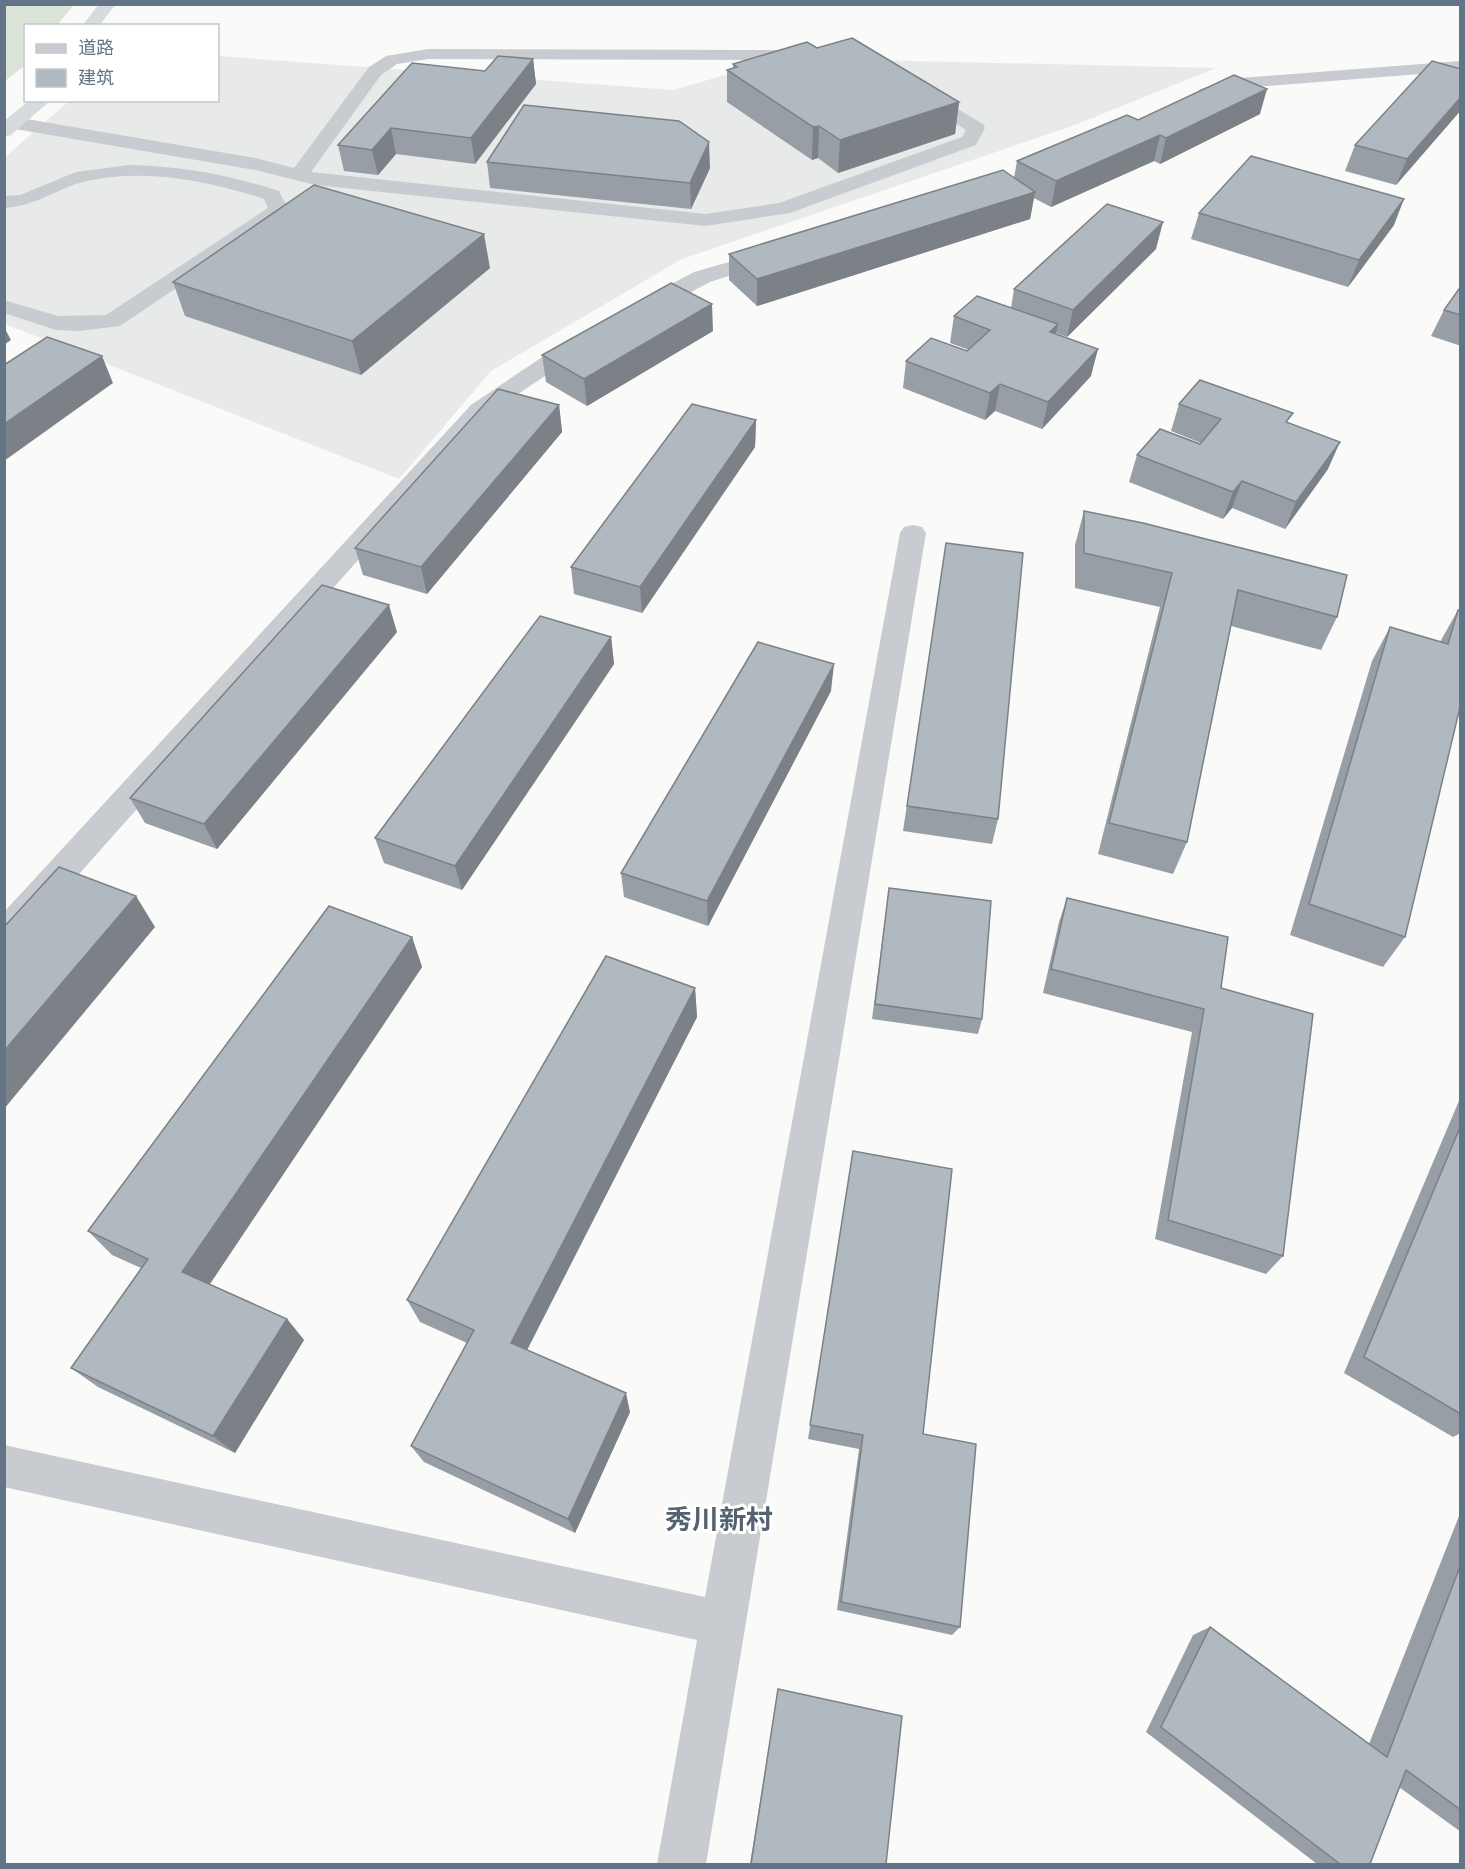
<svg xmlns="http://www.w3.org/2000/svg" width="1465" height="1869" viewBox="0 0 1465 1869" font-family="Figtree,'Noto Sans SC',sans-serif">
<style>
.built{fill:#e8e9e9}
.green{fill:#dbe2d8}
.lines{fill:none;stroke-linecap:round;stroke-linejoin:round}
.minor{fill:#c8ccd0;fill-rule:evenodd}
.highway{fill:#d6dbdf;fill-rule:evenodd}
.wall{fill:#979ea5}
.shaded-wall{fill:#7b8186}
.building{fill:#b0b8c0;stroke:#7b8186;stroke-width:1.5}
.labels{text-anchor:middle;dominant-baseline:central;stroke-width:6;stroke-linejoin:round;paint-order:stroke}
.near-neighbourhood-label{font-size:27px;font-weight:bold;fill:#556270;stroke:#fff}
</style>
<rect width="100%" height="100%" fill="#fafaf8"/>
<path class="built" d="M218,56L673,90L784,58L1216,68L1075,125L682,259L491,371L399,479L5,324L4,158L69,101L218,100Z"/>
<path class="green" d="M5,4L74,5L57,25L26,26L25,65L5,81Z"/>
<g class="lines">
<g class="minor">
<path d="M428,49L808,50L814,51L817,55L814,59L808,60L428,59L397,64L381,75L311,172L706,214L779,203L962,137L966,130L912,97L909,93L912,89H924L983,124L985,128L976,145L790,213L706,226L315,185L255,170L15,129L8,127L6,123L8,119L15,117L255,158L294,168L369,67L386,56Z"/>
<path d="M1460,61V71L1241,88L1206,98L1200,97L1197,93L1200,89L1240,78Z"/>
<path d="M129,165C181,166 230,175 279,191L289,210L286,214L120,326L79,331L56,330L4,313V300L58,316L106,315L268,208L264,199C208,181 146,168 87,181C56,188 41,205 4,208V196L20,195L76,172Z"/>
<path d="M771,250L778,252L782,256L778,260L710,282L650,314L642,316L634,314L631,309L634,304L694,272Z"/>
<path d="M580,335L588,337L591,342L588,347L487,415L16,945L4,948V912L471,405L572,337Z"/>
<path d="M913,525L922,527L926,533L706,1864H657L697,1640L4,1487V1445L705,1597L900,533L904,527Z"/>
</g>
<g class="highway">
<path d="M99,4H116L99,26H82Z"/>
<path d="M30,100H51L11,135L4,137V121Z"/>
</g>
</g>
<g class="wall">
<path d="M817,48L959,102L955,134L838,173L818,158L812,160L727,102V70L733,68V64Z"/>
<path d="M533,59L536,84L475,164L396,154L378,175L344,171L338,145L485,71Z"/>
<path d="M1461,69V110L1396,185L1345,171L1355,145Z"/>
<path d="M1260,114L1160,164L1154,161L1051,207L1034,198L1030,219L757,306L729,280V254L1014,178L1017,161L1138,120Z"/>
<path d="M487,162L710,168L691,209L490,188Z"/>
<path d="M1199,213L1394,225L1348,287L1191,239Z"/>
<path d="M1156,249L1067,337L1056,333V334L1091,376L1042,429L995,411L985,420L903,388L906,361L967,351L969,350L950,343L954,316L1011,308L1014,289Z"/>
<path d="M490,268L361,375L185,316L173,282Z"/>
<path d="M1461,286V346L1431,336L1444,310Z"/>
<path d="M713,331L587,406L546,382L542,355Z"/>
<path d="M1179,404L1289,423L1328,469L1285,529L1232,508L1223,519L1129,482L1137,455L1200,444L1201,443L1171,431Z"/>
<path d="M559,405L562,432L427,594L363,575L355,548Z"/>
<path d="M756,420L755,447L642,613L574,594L571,567Z"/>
<path d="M1084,511L1337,617L1321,650L1231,626L1187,842L1173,874L1098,854L1160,607L1075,588V545Z"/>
<path d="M946,543L998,819L992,844L903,831Z"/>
<path d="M1458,610L1405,937L1383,967L1290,935L1372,661L1390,627L1440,642Z"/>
<path d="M397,632L217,849L145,823L130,798Z"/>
<path d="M611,637L614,664L462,890L384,863L375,838Z"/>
<path d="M831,691L708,926L624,897L621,873Z"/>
<path d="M889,888L982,1019L978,1034L872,1019Z"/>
<path d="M1067,898L1221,988L1283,1256L1266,1274L1155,1239L1192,1032L1043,993L1059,922Z"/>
<path d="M412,937L422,967L210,1284L287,1319L304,1340L235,1453L98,1387L71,1368L141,1268L112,1255L88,1231Z"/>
<path d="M695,988L697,1017L526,1350L630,1412L575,1533L424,1462L411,1446L467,1343L420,1322L407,1300Z"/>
<path d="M1461,1096V1433L1453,1437L1344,1373Z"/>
<path d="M853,1151L923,1434L960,1627L952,1635L837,1610L859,1449L808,1439Z"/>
<path d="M1461,1511V1832L1399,1787L1370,1864H1317L1146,1732L1193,1635L1210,1627L1369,1744Z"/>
<path d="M778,1689L886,1864H750Z"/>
</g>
<g class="shaded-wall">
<path d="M533,59L536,84L475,164L471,138Z"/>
<path d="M1267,89L1260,114L1160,164L1166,138Z"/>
<path d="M1461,97V110L1396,185L1407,159Z"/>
<path d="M959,102L955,134L838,173L840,140Z"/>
<path d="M819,126L818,158L812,160L813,127Z"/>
<path d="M391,128L396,154L378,175L372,150Z"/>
<path d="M1160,135L1154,161L1051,207L1056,181Z"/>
<path d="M709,142L710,168L691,209L690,183Z"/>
<path d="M1035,192L1030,219L757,306V279Z"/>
<path d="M1404,199L1394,225L1348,287L1359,260Z"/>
<path d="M1163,222L1156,249L1067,337L1073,310Z"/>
<path d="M484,234L490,268L361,375L352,341Z"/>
<path d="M712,304L713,331L587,406L584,379Z"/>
<path d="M1058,324L1052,351L1050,332Z"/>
<path d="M4,327L11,340L4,345Z"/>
<path d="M1098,349L1091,376L1042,429L1048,402Z"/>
<path d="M102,356L113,383L4,461V424Z"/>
<path d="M1000,384L995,411L985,420L990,393Z"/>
<path d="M559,405L562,432L427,594L421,567Z"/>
<path d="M756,420L755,447L642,613L640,587Z"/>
<path d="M1340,442L1328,469L1285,529L1296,502Z"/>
<path d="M1242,481L1232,508L1223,519L1233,492Z"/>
<path d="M389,605L397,632L217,849L204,824Z"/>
<path d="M611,637L614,664L462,890L455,866Z"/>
<path d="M834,664L831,691L708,926L707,901Z"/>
<path d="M136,896L155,927L4,1109V1051Z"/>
<path d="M412,937L422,967L203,1294L182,1272Z"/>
<path d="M695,988L697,1017L520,1364L511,1343Z"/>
<path d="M287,1319L304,1340L235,1453L213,1436Z"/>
<path d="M626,1393L630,1412L575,1533L568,1519Z"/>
</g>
<g class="building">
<path d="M852,38L959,102L840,140L819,126L813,127L727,70L737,67L733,64L807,42L817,48Z"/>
<path d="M498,56L533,59L471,138L391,128L372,150L338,145L412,63L485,71Z"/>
<path d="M1432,61L1461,69V97L1407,159L1355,145Z"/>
<path d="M1234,75L1267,89L1166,138L1160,135L1056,181L1017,161L1127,115L1138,120Z"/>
<path d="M524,105L679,121L709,142L690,183L487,162Z"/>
<path d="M1251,156L1404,199L1359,260L1199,213Z"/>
<path d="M1003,170L1035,192L757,279L729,254Z"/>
<path d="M314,185L484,234L352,341L173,282Z"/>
<path d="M1107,204L1163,222L1073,310L1014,289Z"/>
<path d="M671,283L712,304L584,379L542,355Z"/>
<path d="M1461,286V315L1444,310Z"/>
<path d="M977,296L1058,324L1050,332L1098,349L1048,402L1000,384L990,393L906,361L931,338L967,351L990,330L954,316Z"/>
<path d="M47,337L102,356L4,424V365Z"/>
<path d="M1200,380L1293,413L1286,422L1340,442L1296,502L1242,481L1233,492L1137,455L1160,429L1200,444L1221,419L1179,404Z"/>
<path d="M498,389L559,405L421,567L355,548Z"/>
<path d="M692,404L756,420L640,587L571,567Z"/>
<path d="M1084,511L1143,523L1347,575L1337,617L1238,590L1187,842L1109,823L1172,573L1084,553Z"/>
<path d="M946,543L1023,553L998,819L907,806Z"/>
<path d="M322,585L389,605L204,824L130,798Z"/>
<path d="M1458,610H1461V703L1405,937L1309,904L1390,627L1448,644Z"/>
<path d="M540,616L611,637L455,866L375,838Z"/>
<path d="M758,642L834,664L707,901L621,873Z"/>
<path d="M59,867L136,896L4,1051V927Z"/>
<path d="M889,888L991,901L982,1019L875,1004Z"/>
<path d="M1067,898L1228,937L1221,988L1313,1014L1283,1256L1168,1220L1204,1009L1051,969Z"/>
<path d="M329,906L412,937L182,1272L287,1319L213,1436L71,1368L148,1259L88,1231Z"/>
<path d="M606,956L695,988L511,1343L626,1393L568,1519L411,1446L474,1330L407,1300Z"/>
<path d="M1461,1125V1414L1364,1357Z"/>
<path d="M853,1151L952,1169L923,1434L976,1444L960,1627L841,1602L863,1435L810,1425Z"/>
<path d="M1461,1564V1810L1406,1770L1370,1864H1340L1161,1727L1210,1627L1387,1757Z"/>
<path d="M778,1689L902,1716L886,1864H751Z"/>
</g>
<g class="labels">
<g class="near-neighbourhood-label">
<text x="719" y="1519">秀川新村</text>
</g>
</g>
<rect width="1465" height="1869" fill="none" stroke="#627486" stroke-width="12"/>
<rect x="24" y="24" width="195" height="78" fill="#ffffff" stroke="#c0c7cf" stroke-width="1.5"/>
<rect x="36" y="44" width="30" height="9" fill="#c8ccd0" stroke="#c0c7cf" stroke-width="1.5"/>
<text x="78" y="54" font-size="18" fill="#627486">道路</text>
<rect x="36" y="69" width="30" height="18" fill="#b0b8c0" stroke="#c0c7cf" stroke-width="1.5"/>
<text x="78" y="84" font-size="18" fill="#627486">建筑</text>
</svg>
